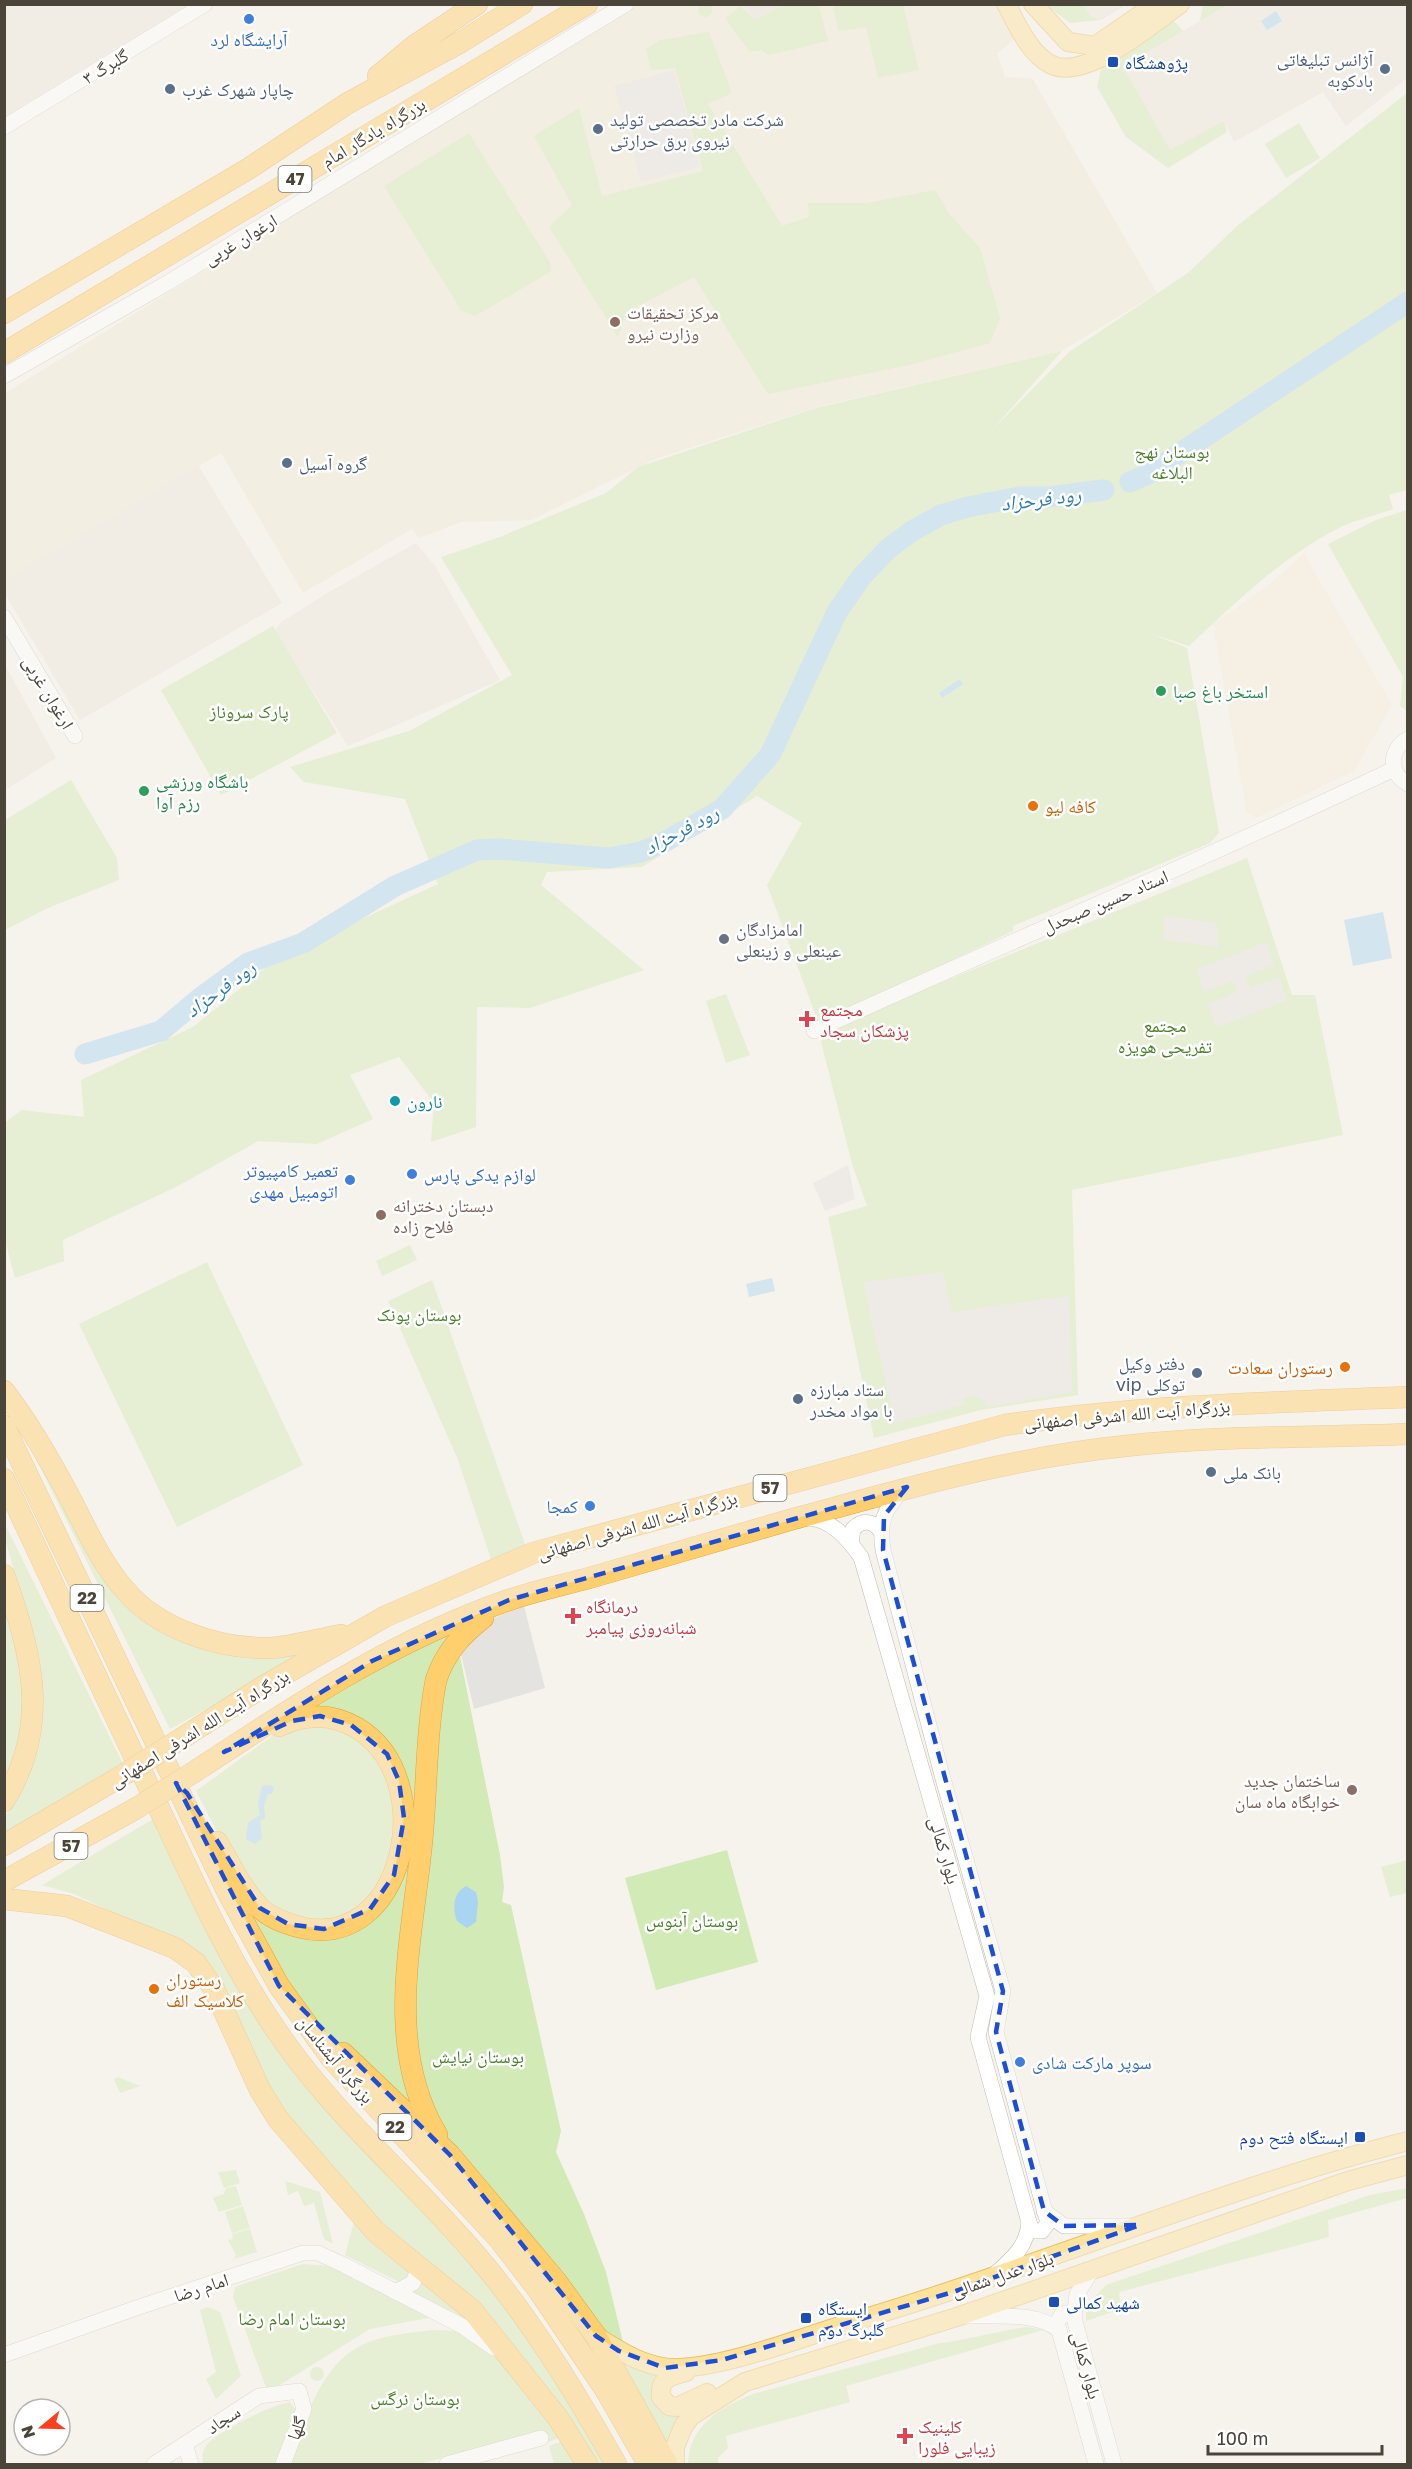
<svg xmlns="http://www.w3.org/2000/svg" width="1412" height="2469" viewBox="0 0 1412 2469" font-family="'Golos Text','Noto Naskh Arabic',sans-serif">
<style>
.residential{fill:#eae5da}
.commercial{fill:#f7ead8}
.education{fill:#efe8d6}
.green{fill:#d2eab5}
.parking{fill:#e5e3e0}
.water{fill:#a9d4f2}
.lines{fill:none;stroke-linecap:round;stroke-linejoin:round}
.river{stroke:#a9d4f2;stroke-width:21}
.minor-casing{stroke:#c2bbae;stroke-width:16}
.major-casing{stroke:#e6c16a;stroke-width:20}
.highway-casing{stroke:#e0a43c;stroke-width:22}
.minor{stroke:#fff;stroke-width:15}
.major{stroke:#ffe39c;stroke-width:18}
.highway{stroke:#ffcf6e;stroke-width:21}
.highway-bridge-casing{stroke:#e0a43c;stroke-width:22;stroke-linecap:butt}
.highway-bridge{stroke:#ffcf6e;stroke-width:21}
.marked{fill:none;stroke:#1d4ed8;stroke-width:4.5;stroke-dasharray:12 8;stroke-linejoin:round}
.shop-dot{fill:#3f7fe0;stroke:#fff;stroke-width:2}
.transit-dot{fill:#1a4fb4;stroke:#fff;stroke-width:2}
.service-dot{fill:#5c6f8a;stroke:#fff;stroke-width:2}
.education-dot{fill:#8d6e63;stroke:#fff;stroke-width:2}
.leisure-dot{fill:#2e9e5b;stroke:#fff;stroke-width:2}
.food-dot{fill:#e8710a;stroke:#fff;stroke-width:2}
.worship-dot{fill:#6b7280;stroke:#fff;stroke-width:2}
.health-dot{fill:#e0444e;stroke:#fff;stroke-width:2}
.culture-dot{fill:#0f9aa8;stroke:#fff;stroke-width:2}
.labels{text-anchor:middle;dominant-baseline:central;stroke-width:5;stroke-linejoin:round;paint-order:stroke}
.shield{fill:#fff;stroke:#817c74;stroke-width:1.5}
.shield-label{font-size:16px;font-weight:bold;fill:#4b4439}
.shop-label{font-size:18px;fill:#366cbe;stroke:#fff;text-anchor:end}
.service-label{font-size:18px;fill:#4e5e75;stroke:#fff;text-anchor:start}
.transit-label{font-size:18px;fill:#164399;stroke:#fff;text-anchor:start}
.street-label{font-size:18px;fill:#4b4439;stroke:#fff}
.education-label{font-size:18px;fill:#785e54;stroke:#fff;text-anchor:start}
.park-label{font-size:18px;fill:#4a7f2a;stroke:#fff}
.leisure-label{font-size:18px;fill:#27864d;stroke:#fff;text-anchor:start}
.food-label{font-size:18px;fill:#c56008;stroke:#fff;text-anchor:start}
.worship-label{font-size:18px;fill:#5b616d;stroke:#fff;text-anchor:start}
.health-label{font-size:18px;fill:#be3a42;stroke:#fff;text-anchor:start}
.culture-label{font-size:18px;fill:#0d838f;stroke:#fff;text-anchor:start}
.water-label{font-size:20px;font-style:italic;fill:#2e7ab2;stroke:#fff}
</style>
<rect width="100%" height="100%" fill="#f6f3ec"/>
<g class="residential">
<path d="M5,4H187V5L5,116Z"/>
<path d="M1084,5H1126L1101,20L1090,16Z"/>
<path d="M1227,5H1407V78L1346,126L1323,92L1234,142L1224,121L1170,151L1122,67Z"/>
<path d="M198,465L282,603L80,720L5,594L4,580Z"/>
<path d="M416,543L435,566L500,680L348,746L275,631L280,623L329,592Z"/>
<path d="M5,665L56,758L5,790H4Z"/>
</g>
<path class="commercial" d="M1304,554L1392,705L1354,771L1256,818L1247,813L1213,624L1265,588Z"/>
<path class="education" d="M638,5H995L1014,40L997,53L1005,77L1032,78L1157,293L1062,351L821,406L655,459L532,520L461,522L419,538L412,529L303,593L221,453L5,580V393Z"/>
<g class="green">
<circle cx="705" cy="10" r="7"/>
<path d="M782,5H819L828,41L769,55L761,50L750,52L725,18L741,6L755,20Z"/>
<path d="M833,5H903L919,70L878,78L866,27L838,31Z"/>
<path d="M1046,5H1084L1090,16L1101,20L1070,23Z"/>
<path d="M1203,5V4L1227,5L1200,21Z"/>
<path d="M1171,18L1183,31L1123,67L1170,150L1224,121L1227,132L1168,168L1126,137L1097,87L1102,65Z"/>
<path d="M709,32L732,93L708,104L782,226L809,217L808,203H866L935,190L950,215L980,248L1000,318L990,343L909,365L768,394L694,277L626,312L618,337L549,227L572,205L534,136L579,108L602,196L703,171L675,68L651,70L646,49L660,40Z"/>
<path d="M1407,93V490L1389,495L1393,509C1375,516 1354,520 1337,529C1281,558 1235,603 1189,646L1149,633L1187,648L1219,833L1210,843L1013,926V931L819,1024L767,885L802,823L757,796L642,867L547,872L541,885L644,970L530,1008L477,1007L476,1127L431,1142L434,1103L399,1057L350,1075L373,1119L317,1144L258,1141L178,1186L63,1240L64,1261L15,1278L5,1240L4,1123L22,1110L84,1117L81,1080L193,1027L277,958L438,884L405,799L304,782L290,767L409,731L512,675L441,557L497,538L606,493L638,467L816,408L1062,351L992,430L1069,352L1188,273L1237,226Z"/>
<path d="M1299,123L1320,158L1286,178L1265,144Z"/>
<path d="M469,133L551,264L550,272L475,316L461,310L384,186Z"/>
<path d="M1407,510H1408L1407,711L1400,706L1403,677L1328,544L1376,520Z"/>
<path d="M273,626L337,733L221,795L161,690Z"/>
<path d="M71,780L117,858L119,880L48,908L5,930V820Z"/>
<path d="M1247,858L1292,995H1315L1343,1135L1072,1190L1078,1395L981,1410L874,1438L828,1217L867,1206L852,1164L821,1042L827,1029Z"/>
<path d="M726,994L750,1055L726,1063L706,1001Z"/>
<path d="M410,1245L417,1260L382,1276L376,1261Z"/>
<path d="M207,1262L303,1465L177,1527L79,1324Z"/>
<path d="M432,1280L526,1547L491,1559L458,1460L388,1301Z"/>
<path d="M12,1411L97,1561L190,1639L328,1643L170,1729Z"/>
<path d="M4,1522L124,1766L5,1837V1816L18,1797L31,1770L40,1740L43,1710L41,1674L36,1647L5,1539Z"/>
<path d="M4,1592L14,1622L27,1718L4,1790Z"/>
<path d="M482,1616L451,1643L401,1997L417,2109C392,2089 366,2070 342,2048C294,2003 264,1946 238,1886L250,1903L343,1930L400,1869L384,1744L288,1716Z"/>
<path d="M458,1646L500,1855L504,1887L502,1902L511,1905L561,2131L556,2152L584,2214L606,2272L624,2346L604,2331L439,2131L411,2050L436,1705Z"/>
<path d="M314,1721L373,1744L400,1818L380,1892L332,1924L281,1917L231,1859L196,1791L280,1730Z"/>
<path d="M153,1819L212,1939L536,2347L607,2464H592L406,2250L309,2151L185,1947L74,1894L42,1885Z"/>
<path d="M727,1850L758,1962L656,1990L625,1878Z"/>
<path d="M1407,1860V1893L1390,1897L1381,1867Z"/>
<path d="M118,2077L140,2086L120,2093L114,2079Z"/>
<path d="M236,2170L240,2183L224,2188L218,2172Z"/>
<path d="M285,2181L320,2192L333,2244L324,2239L314,2203L304,2206L298,2191L288,2195Z"/>
<path d="M236,2186L242,2205L219,2212L213,2198L224,2194L226,2188Z"/>
<path d="M1407,2188V2198L1328,2220L1329,2237L1119,2292L1121,2309L1086,2321V2307L1106,2285L1370,2195Z"/>
<path d="M243,2206L250,2228L232,2233L225,2212Z"/>
<path d="M355,2218L413,2274L403,2284L345,2255Z"/>
<path d="M250,2229L257,2252L234,2259L236,2255L228,2240L233,2239L232,2234Z"/>
<path d="M302,2264L329,2266L433,2317L370,2329L270,2391L267,2390L233,2297L235,2287Z"/>
<path d="M421,2280L487,2334L405,2293Z"/>
<path d="M208,2307L220,2312L241,2376L216,2399L206,2379L216,2372L200,2310Z"/>
<path d="M1027,2327L1043,2330L846,2386L850,2402L726,2436L728,2448L718,2458V2464H688C689,2426 720,2407 753,2394L940,2343C970,2340 997,2331 1027,2327Z"/>
<path d="M432,2330L456,2331L484,2343L565,2436L545,2443L541,2432L419,2464H288C306,2421 320,2360 369,2342C389,2334 412,2333 432,2330Z"/>
<path d="M604,2347L658,2372L653,2388L687,2413L669,2449Z"/>
<circle cx="317" cy="2374" r="7"/>
<path d="M290,2402L297,2412L276,2464H203C202,2459 202,2451 206,2446C216,2432 273,2404 290,2402Z"/>
<path d="M567,2439L582,2464H554L549,2446Z"/>
</g>
<g class="parking">
<path d="M746,5V4L782,5L755,20L745,6Z"/>
<path d="M674,70L700,167L641,182L614,86Z"/>
<path d="M1169,916L1217,923L1218,947L1163,940L1165,925H1163V918Z"/>
<path d="M1267,942L1274,965L1245,977L1250,988L1279,977L1287,1000L1217,1027L1208,1004L1237,992L1233,981L1203,992L1197,969Z"/>
<path d="M848,1165L855,1199L825,1211L813,1183Z"/>
<path d="M943,1272L952,1312L1069,1296L1072,1392L988,1407L979,1397L973,1396L963,1398L964,1405L895,1423L863,1282Z"/>
<path d="M524,1606L545,1688L474,1709L459,1646L489,1620Z"/>
</g>
<g class="water">
<path d="M1276,11L1282,21L1267,30L1261,21Z"/>
<path d="M960,679L963,684L942,698L939,693Z"/>
<path d="M1383,912L1392,958L1353,966L1344,920Z"/>
<path d="M772,1278L775,1291L749,1297L746,1284Z"/>
<path d="M271,1785L274,1788L272,1794H268L264,1806L265,1818L260,1821L262,1838L255,1844L246,1839L248,1823L260,1815L258,1804L262,1786Z"/>
<path d="M466,1886L476,1892L478,1902L476,1922L467,1928L457,1921C452,1908 453,1893 466,1886Z"/>
</g>
<g class="lines">
<g class="river">
<path d="M1130,482L1150,473L1408,302"/>
<path d="M85,1054L161,1031L200,998L248,963L303,943L395,886L477,850L498,849L609,858L641,852L666,841L722,809L770,755L837,612L862,576L889,548L912,531L941,515L968,507L1020,497H1049L1104,490"/>
</g>
<defs>
<g id="minor">
<path d="M4,127L205,4"/>
<path d="M4,376L169,282L626,4"/>
<path d="M4,617L75,736"/>
<path d="M1408,739C1389,749 1388,773 1408,784"/>
<path d="M814,1031C1007,943 1202,860 1394,769"/>
<path d="M806,1518C830,1517 848,1539 861,1557L987,1996L978,2037L1030,2226L1035,2231H1042L1048,2223L996,2032L1003,1991L942,1775L883,1550C879,1523 883,1510 903,1490"/>
<path d="M851,1543L853,1529C862,1520 872,1520 880,1530"/>
<path d="M1044,2211L1064,2226H1128"/>
<path d="M1093,2269L1077,2294L1074,2318L1114,2464"/>
<path d="M994,2275C1012,2259 1027,2247 1029,2222"/>
<path d="M395,2292L413,2283L417,2272L414,2264"/>
<path d="M966,2316C995,2317 1036,2311 1059,2330"/>
<path d="M1074,2318L1066,2313L1062,2314L1057,2323L1096,2464"/>
<path d="M4,2355L136,2308L303,2253H318L344,2265L462,2326L494,2348"/>
<path d="M185,2444L191,2464"/>
<path d="M154,2464L259,2396L299,2391L304,2409L283,2464"/>
<path d="M447,2464L541,2438"/>
</g>
<g id="major">
<path d="M1006,4C1017,24 1029,53 1050,64C1084,83 1152,24 1180,4"/>
<path d="M1033,4L1068,42L1095,46L1156,4"/>
<path d="M596,2336C621,2352 649,2370 680,2368C732,2365 803,2337 855,2321C1041,2266 1220,2189 1408,2141"/>
<path d="M686,2372C671,2376 659,2378 661,2397L669,2406L677,2407L707,2393"/>
<path d="M675,2464V2447L683,2427L691,2416L745,2382L960,2316L1348,2181L1408,2165"/>
</g>
<g id="highway">
<path d="M378,76L414,46L477,4"/>
<path d="M4,313L248,169L348,103L461,42L522,4"/>
<path d="M4,353L587,4"/>
<path d="M4,1391C29,1424 50,1460 69,1496C86,1528 101,1563 125,1590C158,1629 219,1649 269,1648C293,1647 318,1639 341,1635"/>
<path d="M4,1426L228,1893L279,1986L332,2059L499,2239L539,2291L605,2389L648,2464"/>
<path d="M4,1479C55,1588 105,1696 157,1804C194,1883 230,1964 281,2037C336,2117 413,2181 476,2255C531,2319 575,2392 616,2464"/>
<path d="M4,1575C32,1654 51,1725 4,1801"/>
<path d="M179,1740L264,1686L386,1616L533,1553L1005,1425C1138,1406 1273,1402 1408,1397"/>
<path d="M194,1772C294,1706 395,1639 509,1600C535,1591 563,1585 589,1578C657,1558 725,1538 793,1519C905,1489 1009,1458 1125,1446C1218,1435 1314,1438 1408,1434"/>
<path d="M217,1842C230,1863 241,1888 259,1907C270,1918 285,1923 299,1927C404,1954 442,1779 357,1728C332,1713 305,1714 279,1726"/>
<path d="M4,1845L120,1777"/>
<path d="M4,1881L135,1809"/>
<path d="M4,1899L67,1906L175,1948L196,1963L214,1989L260,2090L278,2119L376,2232L472,2310L558,2418L587,2464"/>
<path d="M343,2053L450,2155L556,2281L596,2336L667,2464"/>
<path d="M437,2135C383,2045 413,1937 422,1840C427,1787 426,1732 436,1680C445,1653 461,1635 483,1618"/>
</g>
</defs>
<use href="#minor" class="minor-casing"/>
<use href="#major" class="major-casing"/>
<use href="#highway" class="highway-casing"/>
<use href="#minor" class="minor"/>
<use href="#major" class="major"/>
<use href="#highway" class="highway"/>
<defs>
<g id="highway-bridge">
<path d="M120,1777L179,1740"/>
<path d="M135,1809L194,1772"/>
</g>
</defs>
<use href="#highway-bridge" class="highway-bridge-casing"/>
<use href="#highway-bridge" class="highway-bridge"/>
</g>
<path d="M0 0H1412V2469H0ZM907,1487L884,1516L883,1550L1003,1991L996,2032L1044,2211L1064,2226L1140,2225L953,2292L722,2360L665,2368L619,2351L596,2336L450,2155L279,1986L176,1783L187,1793L260,1908L288,1924L324,1929L370,1909L394,1875L404,1818L399,1781L387,1754L351,1725L320,1716L292,1721L224,1752L372,1661L509,1600Z" fill="#f6f3ec" fill-opacity=".55" fill-rule="evenodd"/>
<path class="marked" d="M907,1487L884,1516L883,1550L1003,1991L996,2032L1044,2211L1064,2226L1140,2225L953,2292L722,2360L665,2368L619,2351L596,2336L450,2155L279,1986L176,1783L187,1793L260,1908L288,1924L324,1929L370,1909L394,1875L404,1818L399,1781L387,1754L351,1725L320,1716L292,1721L224,1752L372,1661L509,1600Z"/>
<g class="shop-dot">
<circle cx="249" cy="19" r="6"/>
<circle cx="412" cy="1174" r="6"/>
<circle cx="350" cy="1180" r="6"/>
<circle cx="590" cy="1506" r="6"/>
<circle cx="1020" cy="2062" r="6"/>
</g>
<g class="transit-dot">
<rect x="1107" y="56" width="12" height="12" rx="3"/>
<rect x="1354" y="2131" width="12" height="12" rx="3"/>
<rect x="1048" y="2296" width="12" height="12" rx="3"/>
<rect x="800" y="2312" width="12" height="12" rx="3"/>
</g>
<g class="service-dot">
<circle cx="1385" cy="69" r="6"/>
<circle cx="170" cy="89" r="6"/>
<circle cx="598" cy="129" r="6"/>
<circle cx="287" cy="463" r="6"/>
<circle cx="1197" cy="1373" r="6"/>
<circle cx="798" cy="1399" r="6"/>
<circle cx="1211" cy="1472" r="6"/>
</g>
<g class="education-dot">
<circle cx="615" cy="322" r="6"/>
<circle cx="381" cy="1215" r="6"/>
<circle cx="1352" cy="1790" r="6"/>
</g>
<g class="leisure-dot">
<circle cx="1161" cy="691" r="6"/>
<circle cx="144" cy="791" r="6"/>
</g>
<g class="food-dot">
<circle cx="1033" cy="806" r="6"/>
<circle cx="1345" cy="1367" r="6"/>
<circle cx="154" cy="1989" r="6"/>
</g>
<circle class="worship-dot" cx="724" cy="939" r="6"/>
<g class="health-dot">
<path d="M804 1010h6v6h6v6h-6v6h-6v-6h-6v-6h6z"/>
<path d="M570 1607h6v6h6v6h-6v6h-6v-6h-6v-6h6z"/>
<path d="M902 2427h6v6h6v6h-6v6h-6v-6h-6v-6h6z"/>
</g>
<circle class="culture-dot" cx="395" cy="1101" r="6"/>
<g class="labels">
<g class="shield">
<rect x="278.5" y="166" width="33" height="26" rx="4.5"/>
<rect x="753.5" y="1475" width="33" height="26" rx="4.5"/>
<rect x="70.5" y="1585" width="33" height="26" rx="4.5"/>
<rect x="54.5" y="1833" width="33" height="26" rx="4.5"/>
<rect x="378.5" y="2114" width="33" height="26" rx="4.5"/>
</g>
<g class="shield-label">
<text x="295" y="179">47</text>
<text x="770" y="1488">57</text>
<text x="87" y="1598">22</text>
<text x="71" y="1846">57</text>
<text x="395" y="2127">22</text>
</g>
<g class="shop-label">
<text x="249" y="39" text-anchor="middle">آرایشگاه لرد</text>
<text x="338" y="1170">تعمیر کامپیوتر<tspan x="338" dy="21">اتومبیل مهدی</tspan></text>
<text x="424" y="1174" text-anchor="start">لوازم یدکی پارس</text>
<text x="578" y="1506">کمجا</text>
<text x="1032" y="2062" text-anchor="start">سوپر مارکت شادی</text>
</g>
<g class="service-label">
<text x="1373" y="59" text-anchor="end">آژانس تبلیغاتی<tspan x="1373" dy="21">بادکوبه</tspan></text>
<text x="182" y="89">چاپار شهرک غرب</text>
<text x="610" y="119">شرکت مادر تخصصی تولید<tspan x="610" dy="21">نیروی برق حرارتی</tspan></text>
<text x="299" y="463">گروه آسیل</text>
<text x="1185" y="1363" text-anchor="end">دفتر وکیل<tspan x="1185" dy="21">vip توکلی</tspan></text>
<text x="810" y="1389">ستاد مبارزه<tspan x="810" dy="21">با مواد مخدر</tspan></text>
<text x="1223" y="1472">بانک ملی</text>
</g>
<g class="transit-label">
<text x="1125" y="62">پژوهشگاه</text>
<text x="1348" y="2137" text-anchor="end">ایستگاه فتح دوم</text>
<text x="1066" y="2302">شهید کمالی</text>
<text x="818" y="2308">ایستگاه<tspan x="818" dy="21">گلبرگ دوم</tspan></text>
</g>
<g class="street-label">
<text transform="translate(105 66) rotate(-31)">گلبرگ ۳</text>
<text transform="translate(373 132) rotate(-31)">بزرگراه یادگار امام</text>
<text transform="translate(240 239) rotate(-31)">ارغوان غربی</text>
<text transform="translate(49 692) rotate(59)">ارغوان غربی</text>
<text transform="translate(1105 901) rotate(-23)">استاد حسین صبحدل</text>
<text transform="translate(1127 1414) rotate(-5)">بزرگراه آیت الله اشرفی اصفهانی</text>
<text transform="translate(637 1525) rotate(-16)">بزرگراه آیت الله اشرفی اصفهانی</text>
<text transform="translate(199 1728) rotate(-32)">بزرگراه آیت الله اشرفی اصفهانی</text>
<text transform="translate(945 1850) rotate(74)">بلوار کمالی</text>
<text transform="translate(336 2059) rotate(50)">بزرگراه آبشناسان</text>
<text transform="translate(1002 2274) rotate(-19)">بلوار عدل شمالی</text>
<text transform="translate(201 2287) rotate(-18)">امام رضا</text>
<text transform="translate(1087 2365) rotate(75)">بلوار کمالی</text>
<text transform="translate(223 2419) rotate(-33)">سجاد</text>
<text transform="translate(296 2428) rotate(-69)">گلها</text>
</g>
<g class="education-label">
<text x="627" y="312">مرکز تحقیقات<tspan x="627" dy="21">وزارت نیرو</tspan></text>
<text x="393" y="1205">دبستان دخترانه<tspan x="393" dy="21">فلاح زاده</tspan></text>
<text x="1340" y="1780" text-anchor="end">ساختمان جدید<tspan x="1340" dy="21">خوابگاه ماه سان</tspan></text>
</g>
<g class="park-label">
<text x="1172" y="451">بوستان نهج<tspan x="1172" dy="21">البلاغه</tspan></text>
<text x="249" y="711">پارک سروناز</text>
<text x="1165" y="1025">مجتمع<tspan x="1165" dy="21">تفریحی هویزه</tspan></text>
<text x="419" y="1314">بوستان پونک</text>
<text x="692" y="1920">بوستان آبنوس</text>
<text x="478" y="2056">بوستان نیایش</text>
<text x="292" y="2318">بوستان امام رضا</text>
<text x="415" y="2398">بوستان نرگس</text>
</g>
<g class="leisure-label">
<text x="1173" y="691">استخر باغ صبا</text>
<text x="156" y="781">باشگاه ورزشی<tspan x="156" dy="21">رزم آوا</tspan></text>
</g>
<g class="food-label">
<text x="1045" y="806">کافه لیو</text>
<text x="1333" y="1367" text-anchor="end">رستوران سعادت</text>
<text x="166" y="1979">رستوران<tspan x="166" dy="21">کلاسیک الف</tspan></text>
</g>
<g class="worship-label">
<text x="736" y="929">امامزادگان<tspan x="736" dy="21">عینعلی و زینعلی</tspan></text>
</g>
<g class="health-label">
<text x="820" y="1009">مجتمع<tspan x="820" dy="21">پزشکان سجاد</tspan></text>
<text x="586" y="1606">درمانگاه<tspan x="586" dy="21">شبانه‌روزی پیامبر</tspan></text>
<text x="918" y="2426">کلینیک<tspan x="918" dy="21">زیبایی فلورا</tspan></text>
</g>
<g class="culture-label">
<text x="407" y="1101">نارون</text>
</g>
<g class="water-label">
<text transform="translate(1041 498) rotate(-7)">رود فرحزاد</text>
<text transform="translate(681 829) rotate(-28)">رود فرحزاد</text>
<text transform="translate(220 988) rotate(-36)">رود فرحزاد</text>
</g>
</g>
<rect width="1412" height="2469" fill="none" stroke="#4b4439" stroke-width="12"/>
<g transform="translate(42 2427) rotate(251)"><circle r="28" fill="#ffffff" stroke="#b7b4b0" stroke-width="1.5"/>
<path d="M0-4.5L10 22L0 15L-10 22Z" fill="#fc3f1d"/>
<text y="-9" font-size="16" font-weight="bold" text-anchor="middle" fill="#4b4439">N</text>
</g>
<path d="M1208 2445v9h174v-9" fill="none" stroke="#4b4439" stroke-width="3"/>
<text x="1217" y="2445" font-size="18" fill="#4b4439" stroke="#ffffff" stroke-width="4.5" paint-order="stroke">100 m</text>
</svg>
